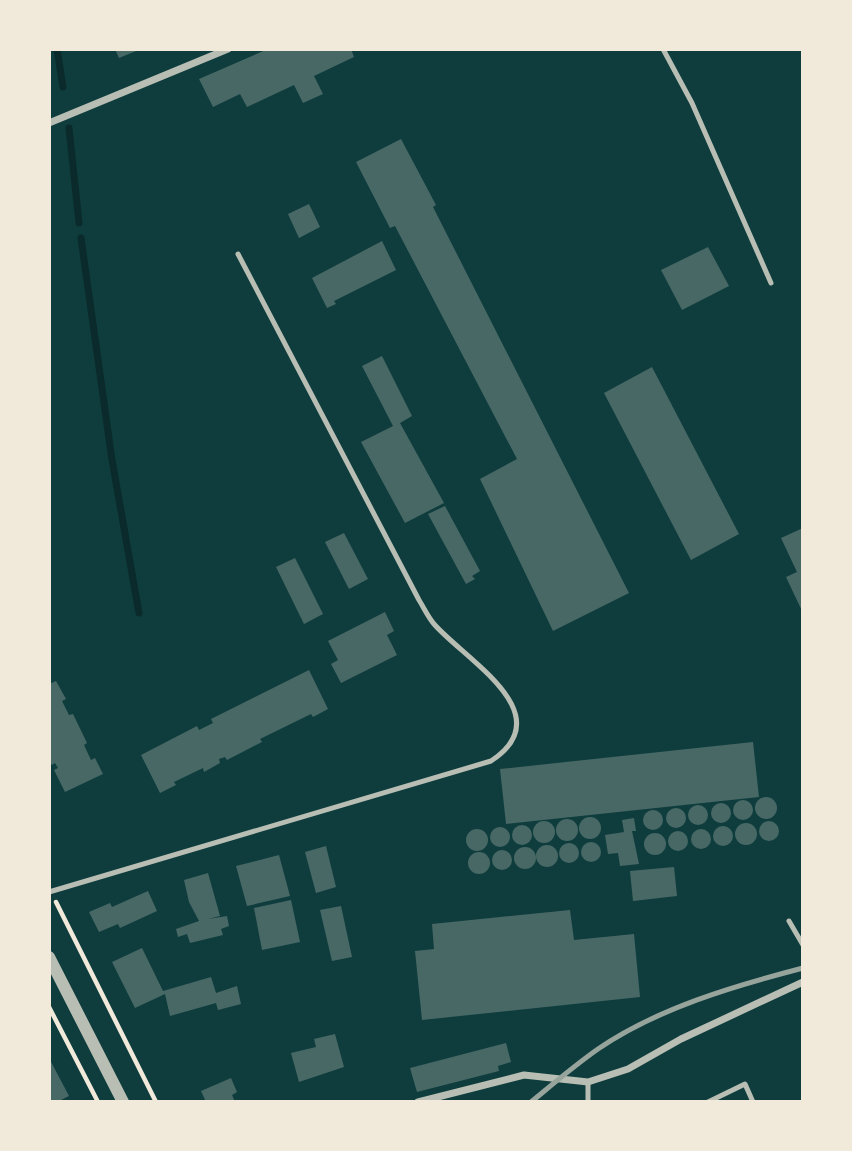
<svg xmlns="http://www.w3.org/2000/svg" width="852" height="1151" viewBox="0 0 852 1151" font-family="Mulish,sans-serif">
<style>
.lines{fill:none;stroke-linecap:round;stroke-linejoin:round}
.stream{stroke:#0a2a2b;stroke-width:7}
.building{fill:#486865}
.path{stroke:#f1e9da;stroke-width:4.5}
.service{stroke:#b8beb3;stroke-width:5}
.minor{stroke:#b8beb3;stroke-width:7}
.tertiary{stroke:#b8beb3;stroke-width:12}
.rail{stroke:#97a49c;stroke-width:5}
</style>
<rect width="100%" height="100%" fill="#0f3d3e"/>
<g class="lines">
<g class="stream">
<path d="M57,49L63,87"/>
<path d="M69,128L79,223"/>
<path d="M81,238L112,460L139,613"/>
</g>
</g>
<g class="building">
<path d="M115,49H141L119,58Z"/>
<path d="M268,49H351L354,57L314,76L323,94L303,103L294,85L247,107L240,94L213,107L199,79Z"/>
<path d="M401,139L436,205L433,207L629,593L553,631L480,479L517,459L395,226L390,228L356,162Z"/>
<path d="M309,204L320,227L299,238L288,214Z"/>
<path d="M382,241L396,270L334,301L336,304L327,308L312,278Z"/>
<path d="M708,247L729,286L682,310L661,270Z"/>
<path d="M382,356L412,416L400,423L444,503L405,523L361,442L393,426L362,366Z"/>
<path d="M652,367L739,534L691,560L604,393Z"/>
<path d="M445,506L480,571L472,576L475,579L466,584L428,514Z"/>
<path d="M803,528V613L786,577L797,572L781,538Z"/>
<path d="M344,533L368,579L349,589L325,542Z"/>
<path d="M295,558L323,614L304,624L276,567Z"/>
<path d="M385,612L394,631L387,635L397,655L341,683L331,664L338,660L328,641Z"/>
<path d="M309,670L328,709L313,717L311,714L260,739L262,742L227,760L225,757L219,759L220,763L204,772L203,768L174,782L176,785L160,793L141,755L197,726L199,730L213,723L211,719Z"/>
<path d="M56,681L66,699L62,701L69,715L73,714L87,743L84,745L91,760L95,758L103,774L65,792L54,770L58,768L55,763L52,765L49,760V684Z"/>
<path d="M753,742L759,797L506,824L500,769Z"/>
<circle cx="766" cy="808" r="11"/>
<circle cx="743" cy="810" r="10"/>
<circle cx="721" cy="813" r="10"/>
<circle cx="698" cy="815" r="10"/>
<circle cx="676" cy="818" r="10"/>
<circle cx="653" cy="820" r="10"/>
<circle cx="590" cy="828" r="11"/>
<path d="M634,818L636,831H632L639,864L620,866L618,853L608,854L605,835L624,832L622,820Z"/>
<circle cx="567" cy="830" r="11"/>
<circle cx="769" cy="831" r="10"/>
<circle cx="544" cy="832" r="11"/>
<circle cx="746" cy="834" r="11"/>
<circle cx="522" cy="835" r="10"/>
<circle cx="723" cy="836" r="10"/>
<circle cx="500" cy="837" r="10"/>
<circle cx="701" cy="839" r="10"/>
<circle cx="477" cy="840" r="11"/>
<circle cx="678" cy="841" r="10"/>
<circle cx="655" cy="844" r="11"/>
<circle cx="591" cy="852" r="10"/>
<circle cx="569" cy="853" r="10"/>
<circle cx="547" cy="856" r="11"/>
<path d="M326,846L336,887L316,893L305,852Z"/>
<circle cx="525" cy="858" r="11"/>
<circle cx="502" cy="860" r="10"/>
<circle cx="479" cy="863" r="11"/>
<path d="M279,855L290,896L247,906L236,866Z"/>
<path d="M674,867L677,896L633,901L630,871Z"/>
<path d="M208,873L220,916L208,919L227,916L229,926L221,929L223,935L190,943L187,934L178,937L176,929L199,921L189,902L184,880Z"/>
<path d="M148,891L157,911L120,928L118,924L99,932L89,912L110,903L112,907Z"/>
<path d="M291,900L300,942L262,950L254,908Z"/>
<path d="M341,906L352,957L332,961L320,910Z"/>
<path d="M570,910L574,940L634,934L640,997L422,1020L415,951L434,949L432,924Z"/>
<path d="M142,948L163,991L211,977L216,993L237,986L241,1004L218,1010L216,1003L170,1016L165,994L135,1008L112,962Z"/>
<path d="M335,1034L344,1067L299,1082L291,1053L316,1047L314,1039Z"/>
<path d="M506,1043L511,1062L498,1066L499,1071L417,1092L410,1068Z"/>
<path d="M49,1058L69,1096L57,1102H49Z"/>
<path d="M231,1078L237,1092L232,1095L235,1102H206L201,1091Z"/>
</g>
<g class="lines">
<g class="path">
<path d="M56,902L156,1102"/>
<path d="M49,1007L98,1102"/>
</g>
<g class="service">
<path d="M663,49L692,103L771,283"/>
<path d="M49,892L491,761C563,714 464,659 434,624C428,617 424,608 419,600L238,254"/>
<path d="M789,921L803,945"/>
<path d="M588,1102V1082"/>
<path d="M708,1102L745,1084L753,1102"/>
</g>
<g class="minor">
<path d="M49,123L228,49"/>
<path d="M418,1102L524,1075L588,1082L628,1069L681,1039L803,982"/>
</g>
<path class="tertiary" d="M49,957L123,1102"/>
<path class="rail" d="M531,1102C553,1084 575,1065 598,1049C658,1008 734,986 803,968"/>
</g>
<rect width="852" height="1151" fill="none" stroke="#f1e9da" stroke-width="102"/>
</svg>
